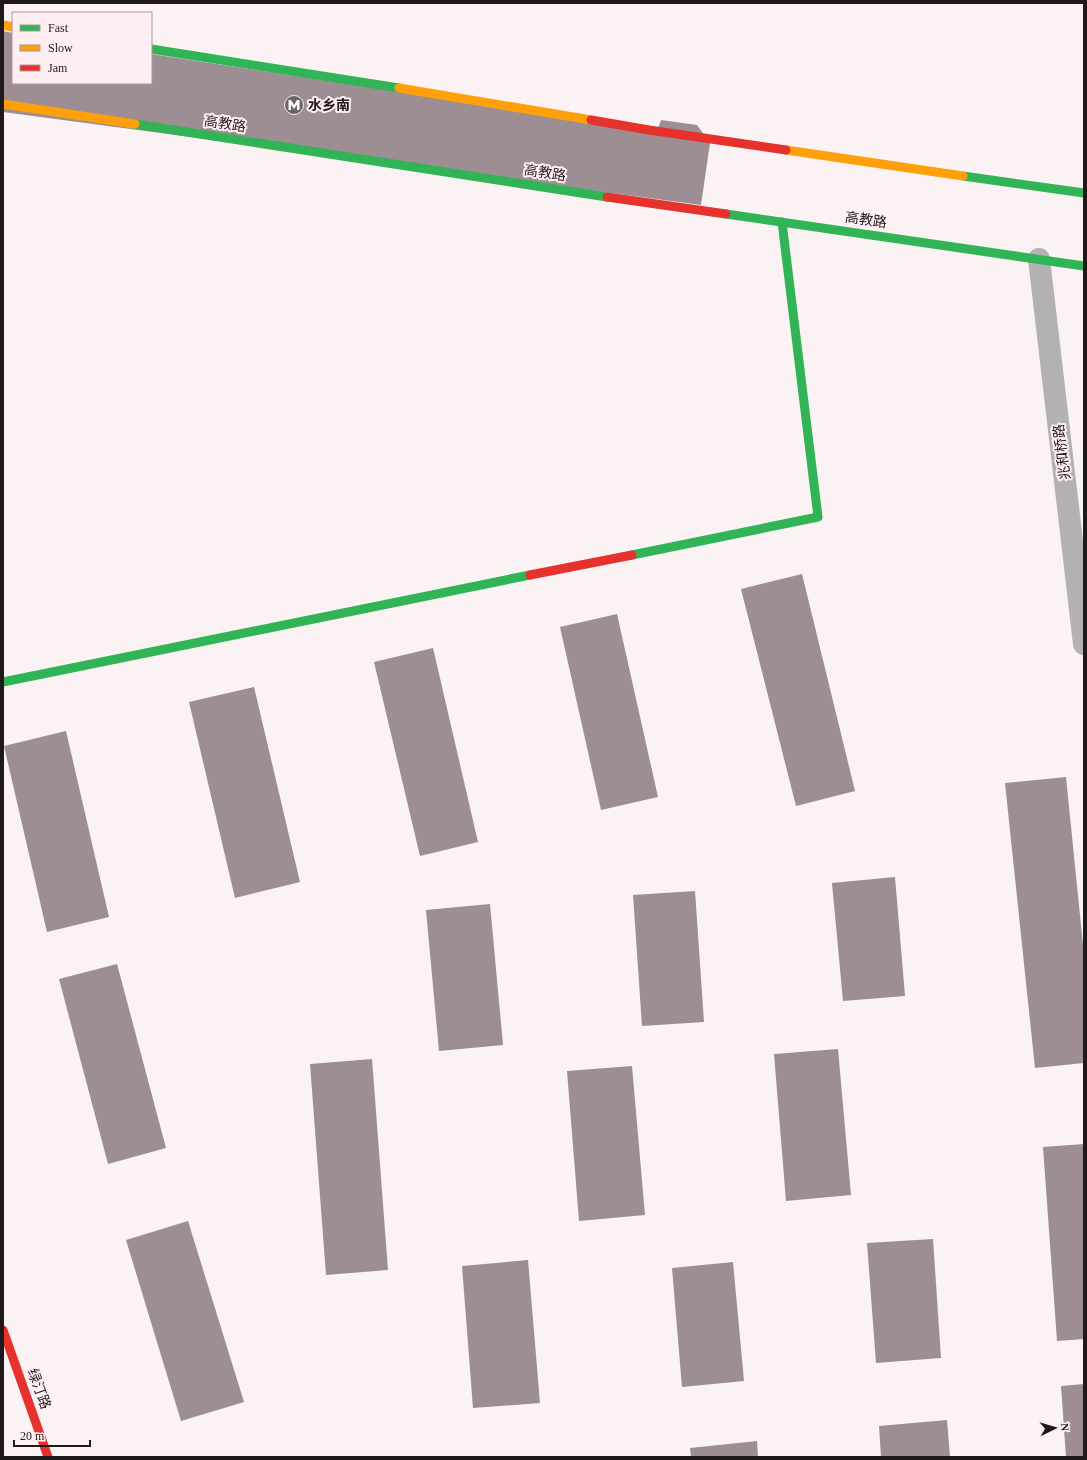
<svg xmlns="http://www.w3.org/2000/svg" width="1087" height="1460" viewBox="0 0 1087 1460" font-family="'Times New Roman','Noto Sans SC',serif">
<style>
.building{fill:#9c8e92}
.lines{fill:none;stroke-linecap:round;stroke-linejoin:round}
.street{stroke:#b3b1b3;stroke-width:22}
.fast{stroke:#30b455;stroke-width:9}
.slow{stroke:#ff9f0a;stroke-width:9}
.jam{stroke:#e5322d;stroke-width:9}
.labels{text-anchor:middle;dominant-baseline:central;stroke-width:4;stroke-linejoin:round;paint-order:stroke}
.poi-label{font-size:14px;font-weight:bold;fill:#1f191b;stroke:#ffeef1;text-anchor:start}
.street-label{font-size:14px;fill:#1f191b;stroke:#ffeef1}
</style>
<rect width="100%" height="100%" fill="#fbf2f4"/>
<g class="building">
<path d="M3,31L13,33V83H151V54L657,131L661,120L697,125L710,143L701,205L3,112Z"/>
<path d="M802,574L855,791L796,806L741,589Z"/>
<path d="M617,614L658,797L601,810L560,627Z"/>
<path d="M433,648L478,842L420,856L374,662Z"/>
<path d="M254,687L300,882L235,898L189,702Z"/>
<path d="M66,731L109,917L47,932L4,746Z"/>
<path d="M1066,777L1084,955V1063L1035,1068L1005,783Z"/>
<path d="M895,877L905,996L843,1001L832,883Z"/>
<path d="M695,891L704,1022L642,1026L633,895Z"/>
<path d="M490,904L503,1045L439,1051L426,910Z"/>
<path d="M117,964L166,1148L108,1164L59,979Z"/>
<path d="M838,1049L851,1195L786,1201L774,1054Z"/>
<path d="M372,1059L388,1270L326,1275L310,1064Z"/>
<path d="M632,1066L645,1215L579,1221L567,1071Z"/>
<path d="M1084,1144V1339L1057,1341L1043,1147Z"/>
<path d="M188,1221L244,1402L181,1421L126,1240Z"/>
<path d="M933,1239L941,1358L876,1363L867,1243Z"/>
<path d="M528,1260L540,1403L473,1408L462,1266Z"/>
<path d="M733,1262L744,1381L682,1387L672,1268Z"/>
<path d="M1084,1384V1457H1066L1061,1386Z"/>
<path d="M947,1420L950,1457H881L879,1426Z"/>
<path d="M757,1441L758,1457H691L690,1448Z"/>
</g>
<g class="lines">
<path class="street" d="M1039,259L1084,644"/>
<g class="fast">
<path d="M151,49L399,88"/>
<path d="M135,124L607,197"/>
<path d="M963,176L1084,193"/>
<path d="M726,214L1084,266"/>
<path d="M632,555L818,517L782,222"/>
<path d="M3,682L530,575"/>
</g>
<g class="slow">
<path d="M3,25L13,27"/>
<path d="M399,88L591,120"/>
<path d="M3,104L135,124"/>
<path d="M786,150L963,176"/>
</g>
<g class="jam">
<path d="M591,120L649,130L786,150"/>
<path d="M607,197L726,214"/>
<path d="M530,575L632,555"/>
<path d="M3,1330L48,1457"/>
</g>
</g>
<defs>
<symbol id="metro-disc" viewBox="-11 -11 22 22"><circle r="9.5" fill="#6c6567" stroke="#ffeef1"/><path d="M-5.5 5V-5H-3L0 0L3-5H5.5V5H3V-.5L0 4L-3-.5V5Z" fill="#fff"/></symbol>
</defs>
<g fill-rule="evenodd">
<use href="#metro-disc" x="283" y="94" width="22" height="22"/>
</g>
<g class="labels">
<g class="poi-label">
<text x="308" y="105">水乡南</text>
</g>
<g class="street-label">
<text transform="translate(225 124) rotate(9)">高教路</text>
<text transform="translate(545 173) rotate(9)">高教路</text>
<text transform="translate(866 220) rotate(8)">高教路</text>
<text transform="translate(1062 452) rotate(-97)">兆和桥路</text>
<text transform="translate(39 1389) rotate(70)">绿汀路</text>
</g>
</g>
<rect width="1087" height="1460" fill="none" stroke="#1f191b" stroke-width="8"/>
<rect x="12" y="12" width="140" height="72" fill="#ffeef1" stroke="#a5999b"/>
<rect x="20" y="25" width="20" height="6" fill="#30b455" stroke="#a5999b"/>
<text x="48" y="32" font-size="12" fill="#1f191b">Fast</text>
<rect x="20" y="45" width="20" height="6" fill="#ff9f0a" stroke="#a5999b"/>
<text x="48" y="52" font-size="12" fill="#1f191b">Slow</text>
<rect x="20" y="65" width="20" height="6" fill="#e5322d" stroke="#a5999b"/>
<text x="48" y="72" font-size="12" fill="#1f191b">Jam</text>
<g transform="translate(1055 1428) rotate(85)" stroke="#ffeef1" stroke-width="3" paint-order="stroke">
<path d="M0-3L7 15L0 10L-7 15Z" fill="#1f191b"/>
<text y="-6" font-size="11" font-weight="bold" text-anchor="middle" fill="#1f191b">N</text>
</g>
<path d="M14 1440v6h76v-6" fill="none" stroke="#1f191b" stroke-width="2"/>
<text x="20" y="1440" font-size="12" fill="#1f191b" stroke="#ffeef1" stroke-width="3" paint-order="stroke">20 m</text>
</svg>
